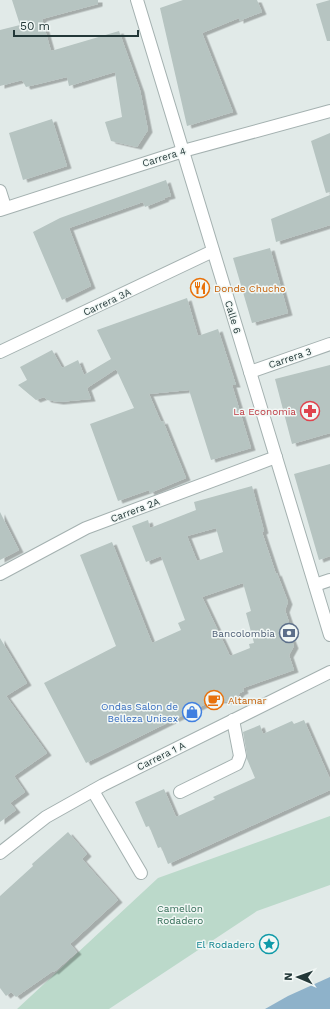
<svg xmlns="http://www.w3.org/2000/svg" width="330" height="1009" viewBox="0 0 330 1009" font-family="'Work Sans',sans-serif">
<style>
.green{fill:#bbd9ca}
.water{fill:#8eb2ca}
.building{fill:#b6c4c1;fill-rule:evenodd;filter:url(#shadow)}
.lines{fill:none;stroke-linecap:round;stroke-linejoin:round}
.minor-casing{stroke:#a4b1b0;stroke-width:14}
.minor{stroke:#fff;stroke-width:12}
.labels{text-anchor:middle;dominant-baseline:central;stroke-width:3;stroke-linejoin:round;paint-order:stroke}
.street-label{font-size:10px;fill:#233838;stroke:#f1f7f5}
.food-label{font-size:10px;fill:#c56008;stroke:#f1f7f5;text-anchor:start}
.health-label{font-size:10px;fill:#be3a42;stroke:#f1f7f5;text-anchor:end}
.service-label{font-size:10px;fill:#4e5e75;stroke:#f1f7f5;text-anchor:end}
.shop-label{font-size:10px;fill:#366cbe;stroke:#f1f7f5;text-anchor:end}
.park-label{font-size:10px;fill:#316b55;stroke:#f1f7f5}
.culture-label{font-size:10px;fill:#0d838f;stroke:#f1f7f5;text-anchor:end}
</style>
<defs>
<filter id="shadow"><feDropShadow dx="4.5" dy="2.5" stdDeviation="0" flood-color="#0004"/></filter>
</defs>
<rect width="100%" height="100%" fill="#e1eae8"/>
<path class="green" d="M330,816V885L257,911L109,1009H17L158,878Z"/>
<path class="water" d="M330,977V1009H265L288,996Z"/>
<g class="building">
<path d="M12,0H98V4L42,19L51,51L119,31L140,90L148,130L137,147L111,141L105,122L122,117L115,72L69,86L67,77L26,87L22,80L0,86V30L20,25Z"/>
<path d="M183,0H257L262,12L239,21V18L202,33L233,112L187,126L160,8Z"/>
<path d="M330,0V41H327L316,4Z"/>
<path d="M52,119L67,166L23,180L9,133Z"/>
<path d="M330,133V192L326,193L311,141Z"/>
<path d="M166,180L171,196L164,198L165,199L145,207L143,202L69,228L91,286L62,300L33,232L60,218Z"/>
<path d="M330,195V225L276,242L271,219Z"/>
<path d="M270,248L288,313L252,323L233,258Z"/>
<path d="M187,298L198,336L218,329L236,385H232L251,448L211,460L189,390L149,394L161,422L163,421L186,478L150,493L149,490L118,501L90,424L134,408L116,369L87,388L91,399L59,402L47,400L44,397L36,400L18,385L27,380L20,367L52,350L62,368L78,360L84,375L111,359L97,330Z"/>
<path d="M330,365V433L292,444L275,379Z"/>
<path d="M330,464V556L319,560L294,474Z"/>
<path d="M252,486L264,531L262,532L276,574L277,573L288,602L285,610L289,622V633L294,646L289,655L294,670L243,688L244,691L240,693L234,702L214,700L86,763L44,683L116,646L80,555L112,542L152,643L181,630L178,623L185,620L161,556L146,562L132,526L148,520L150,528L196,510L194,502ZM216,528L223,552L197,561L187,536ZM243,583L251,611L246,613L254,643L249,644L250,648L230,656L202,597Z"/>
<path d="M0,512L19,550L0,560Z"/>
<path d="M0,638L27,683L6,696L47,753L14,776L25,792L10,803L16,810L0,822Z"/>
<path d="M304,720L330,779V790L168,864L161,847L158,848L149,826L146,827L135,802L164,789L176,817L215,799L213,797L255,778L247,759V755L243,732L260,725L263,734L292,721L294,724Z"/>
<path d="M68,832L87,854L82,859L118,900L70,944L77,952L54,972L53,971L16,997L11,992L6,996L0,988V896L33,866L32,864Z"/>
</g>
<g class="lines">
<defs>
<g id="minor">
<path d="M137,0L330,635"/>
<path d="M0,191L5,207"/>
<path d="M0,210L183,151L330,111"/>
<path d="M0,352L213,251"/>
<path d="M250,372L330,344"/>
<path d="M0,574L86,528L276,457"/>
<path d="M315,585L330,580"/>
<path d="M93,791L141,873"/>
<path d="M180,792L237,764L240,756L233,720"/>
<path d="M0,853L46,817L103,785L330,672"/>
</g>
</defs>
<use href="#minor" class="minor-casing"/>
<use href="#minor" class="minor"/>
</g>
<defs>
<symbol id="restaurant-ring" viewBox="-11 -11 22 22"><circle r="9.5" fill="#f1f7f5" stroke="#e8710a" stroke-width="1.5"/><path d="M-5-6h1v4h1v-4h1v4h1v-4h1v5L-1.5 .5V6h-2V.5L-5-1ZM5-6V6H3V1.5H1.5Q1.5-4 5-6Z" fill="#e8710a"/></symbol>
<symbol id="pharmacy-ring" viewBox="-11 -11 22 22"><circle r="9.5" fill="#f1f7f5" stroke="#e0444e" stroke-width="1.5"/><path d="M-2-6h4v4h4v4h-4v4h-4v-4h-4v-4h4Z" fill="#e0444e"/></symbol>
<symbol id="bank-ring" viewBox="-11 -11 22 22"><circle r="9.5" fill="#f1f7f5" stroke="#5c6f8a" stroke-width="1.5"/><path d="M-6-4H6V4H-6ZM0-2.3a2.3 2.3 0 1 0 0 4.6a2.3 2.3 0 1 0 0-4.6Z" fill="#5c6f8a"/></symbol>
<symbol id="cafe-ring" viewBox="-11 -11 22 22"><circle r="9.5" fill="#f1f7f5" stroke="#e8710a" stroke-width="1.5"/><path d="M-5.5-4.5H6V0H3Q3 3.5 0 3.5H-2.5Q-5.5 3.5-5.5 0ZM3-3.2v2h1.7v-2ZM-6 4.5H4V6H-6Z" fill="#e8710a"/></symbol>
<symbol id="shop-ring" viewBox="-11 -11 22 22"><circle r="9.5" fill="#f1f7f5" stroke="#3f7fe0" stroke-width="1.5"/><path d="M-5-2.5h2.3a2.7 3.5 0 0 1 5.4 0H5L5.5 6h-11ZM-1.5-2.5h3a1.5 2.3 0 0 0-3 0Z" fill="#3f7fe0"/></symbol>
<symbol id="sight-ring" viewBox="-11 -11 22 22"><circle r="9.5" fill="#f1f7f5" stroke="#0f9aa8" stroke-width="1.5"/><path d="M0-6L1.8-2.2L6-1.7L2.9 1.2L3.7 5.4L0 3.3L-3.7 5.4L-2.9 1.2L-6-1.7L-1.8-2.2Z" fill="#0f9aa8"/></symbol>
</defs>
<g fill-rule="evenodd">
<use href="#restaurant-ring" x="189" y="277" width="22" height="22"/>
<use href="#pharmacy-ring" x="299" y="400" width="22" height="22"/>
<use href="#bank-ring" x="278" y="622" width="22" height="22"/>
<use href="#cafe-ring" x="203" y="689" width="22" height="22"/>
<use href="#shop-ring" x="181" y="701" width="22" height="22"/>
<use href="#sight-ring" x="258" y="933" width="22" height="22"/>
</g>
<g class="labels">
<g class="street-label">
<text transform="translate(164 157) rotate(-17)">Carrera 4</text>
<text transform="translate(107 302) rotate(-25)">Carrera 3A</text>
<text transform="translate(233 317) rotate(73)">Calle 6</text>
<text transform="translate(290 358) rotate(-19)">Carrera 3</text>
<text transform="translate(135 510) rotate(-21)">Carrera 2A</text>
<text transform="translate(161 756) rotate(-26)">Carrera 1 A</text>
</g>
<g class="food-label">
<text x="214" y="288">Donde Chucho</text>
<text x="228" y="700">Altamar</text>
</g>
<g class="health-label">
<text x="296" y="411">La Economia</text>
</g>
<g class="service-label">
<text x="275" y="633">Bancolombia</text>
</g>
<g class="shop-label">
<text x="178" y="706">Ondas Salon de<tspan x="178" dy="12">Belleza Unisex</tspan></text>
</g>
<g class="park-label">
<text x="180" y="908">Camellon<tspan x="180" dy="12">Rodadero</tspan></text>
</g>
<g class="culture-label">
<text x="255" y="944">El Rodadero</text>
</g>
</g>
<g transform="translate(298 977) rotate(272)" stroke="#f1f7f5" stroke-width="3" paint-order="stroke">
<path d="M0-3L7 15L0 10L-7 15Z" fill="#233838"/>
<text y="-6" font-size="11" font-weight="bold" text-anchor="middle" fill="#233838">N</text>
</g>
<path d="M14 30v6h124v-6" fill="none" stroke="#233838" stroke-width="2"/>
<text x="20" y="30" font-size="12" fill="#233838" stroke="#f1f7f5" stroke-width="3" paint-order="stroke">50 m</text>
</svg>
